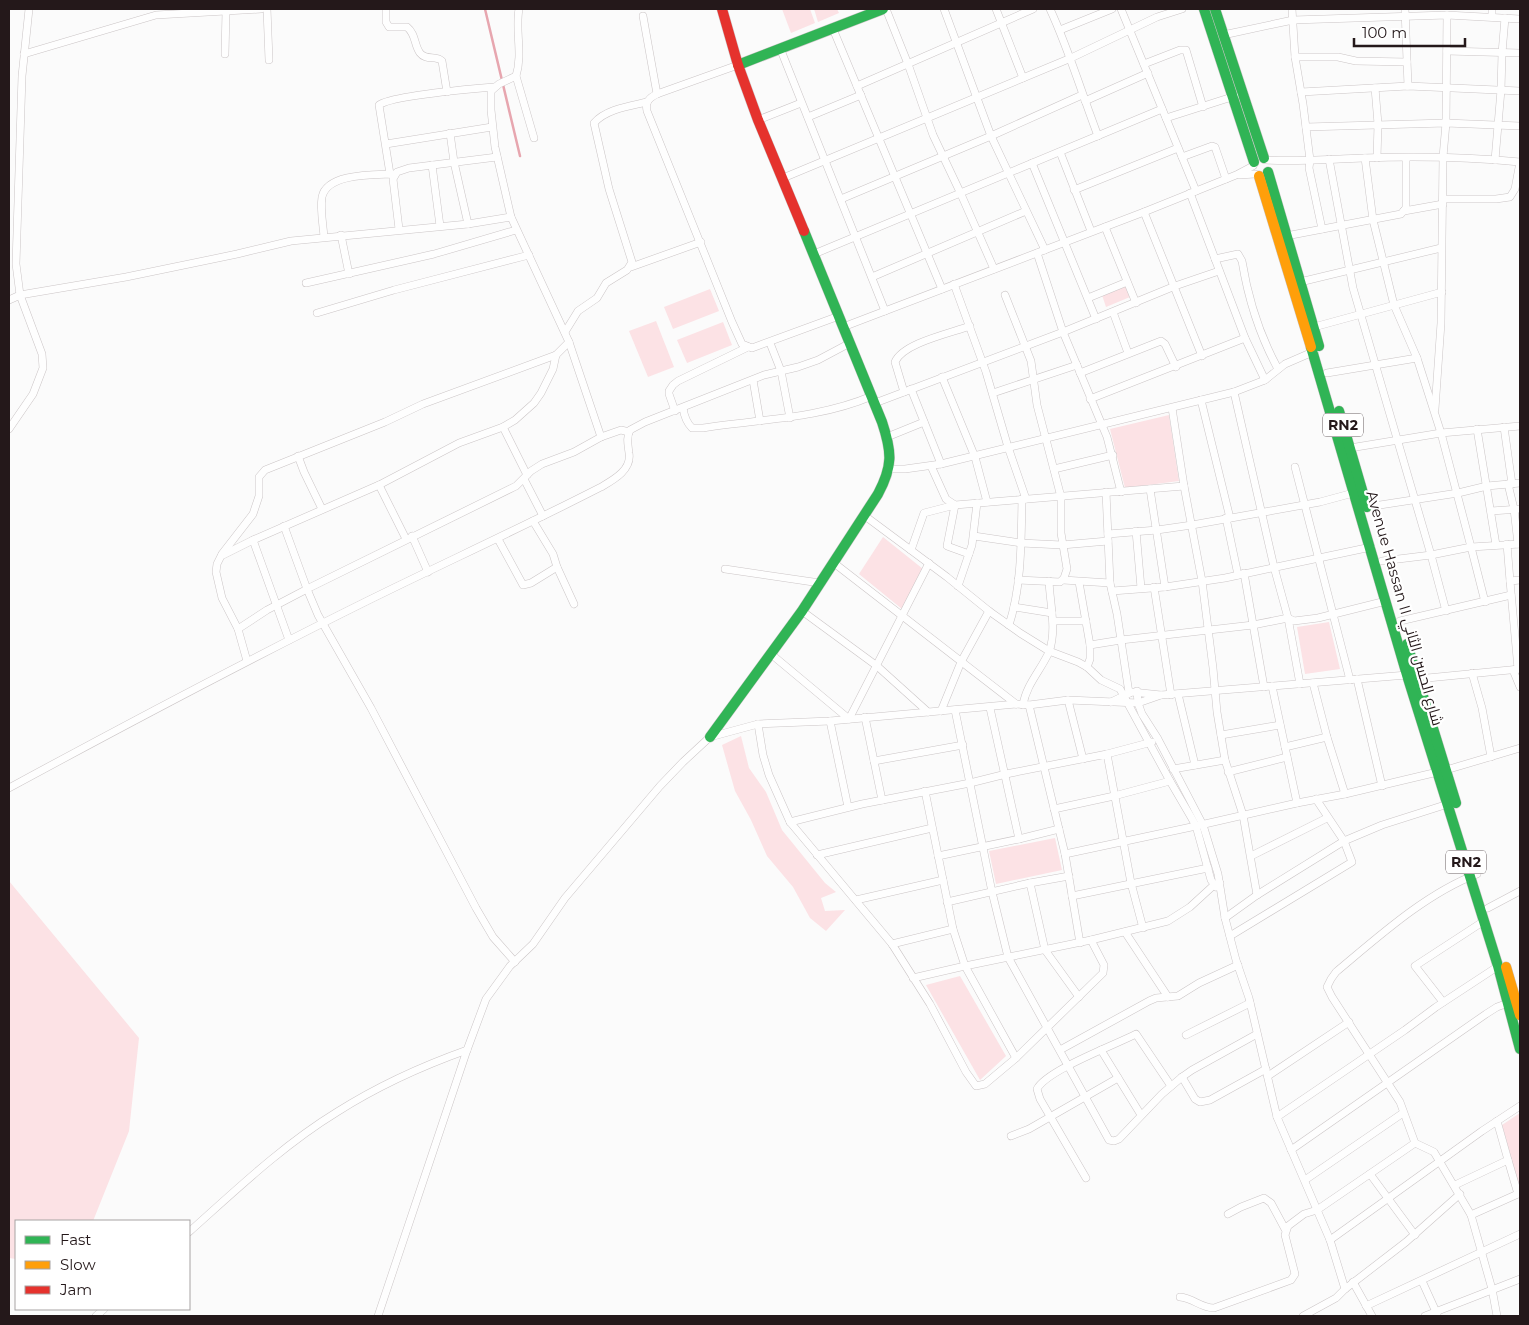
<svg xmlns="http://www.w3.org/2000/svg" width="1529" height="1325" viewBox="0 0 1529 1325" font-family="Montserrat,Cairo,sans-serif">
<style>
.green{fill:#fce2e5}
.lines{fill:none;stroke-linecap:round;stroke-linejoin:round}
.stream{stroke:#e7a6af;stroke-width:2.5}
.street-casing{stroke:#cbc5c6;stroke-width:8}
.fast-casing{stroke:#cbc5c6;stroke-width:11}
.slow-casing{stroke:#cbc5c6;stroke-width:11}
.jam-casing{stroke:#cbc5c6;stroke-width:11}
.street{stroke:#fefefe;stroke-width:7}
.fast{stroke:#30b455;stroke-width:10}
.slow{stroke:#ff9f0a;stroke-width:10}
.jam{stroke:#e5322d;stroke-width:10}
.labels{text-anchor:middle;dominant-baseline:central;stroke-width:4.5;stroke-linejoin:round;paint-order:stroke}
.shield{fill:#fff;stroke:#665d5f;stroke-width:1}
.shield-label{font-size:14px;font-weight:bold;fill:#24181a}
.street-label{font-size:15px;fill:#24181a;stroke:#fff}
</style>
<rect width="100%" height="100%" fill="#fbfbfb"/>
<g class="green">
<path d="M782,9H810L815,23L791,33Z"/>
<path d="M814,9H837L839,13L818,22Z"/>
<path d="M1125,285L1130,297L1106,307L1102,295Z"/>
<path d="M710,289L719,311L673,329L664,307Z"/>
<path d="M656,321L674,367L648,377L629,331Z"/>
<path d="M723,322L732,345L687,363L677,340Z"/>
<path d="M1169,415L1179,481L1125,488L1110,429Z"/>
<path d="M883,537L923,569L902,609L859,574Z"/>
<path d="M1329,622L1340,669L1305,674L1297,627Z"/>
<path d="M741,736L749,768L766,792L782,830L825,883L836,892L821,898L825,911L845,910L826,931L810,918L793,887L767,856L751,820L735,791L722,745Z"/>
<path d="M1055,838L1062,870L996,884L989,851Z"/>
<path d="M9,881L139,1038L129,1131L93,1221H16V1259L9,1258Z"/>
<path d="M960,976L1006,1056L980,1080L926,985Z"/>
<path d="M1520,1113V1191L1502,1125Z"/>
</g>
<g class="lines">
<path class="stream" d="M485,9L520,156"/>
<defs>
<g id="street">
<path d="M267,9L269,60"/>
<path d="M386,9V22L389,27H407C416,34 414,45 420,53C426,61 436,55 442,61L447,92"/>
<path d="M519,9C515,31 523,54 516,76L499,84L491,91V110L495,147L511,217L569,342L601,437"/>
<path d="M886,9L908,64L933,135L960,192L994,269"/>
<path d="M944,9L991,136L1045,250"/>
<path d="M996,9L1023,78"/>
<path d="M1050,9C1069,50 1082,94 1098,136"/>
<path d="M1121,9L1196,191"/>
<path d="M1292,9L1295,57L1303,104L1310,160L1309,168L1322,229"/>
<path d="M1405,9L1408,86"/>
<path d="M643,16L657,94"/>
<path d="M1492,17V9"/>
<path d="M833,29L942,289"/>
<path d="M1060,30L1112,9"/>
<path d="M1223,35L1293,20L1447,15L1520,19"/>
<path d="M780,48L885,311"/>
<path d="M1447,51L1520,53"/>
<path d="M24,54L156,15L261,9"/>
<path d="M225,54L226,11"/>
<path d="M1295,57H1338L1356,61L1407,62"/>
<path d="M1144,64L1180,50H1186L1203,107"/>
<path d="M738,65L657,94C649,98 645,102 647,111L732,322L742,344L752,348L839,316"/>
<path d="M516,76L534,138"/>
<path d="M857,86L1033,9"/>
<path d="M1375,88L1378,124L1377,158"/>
<path d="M1301,92L1408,86L1520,91"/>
<path d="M1085,101L1148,73"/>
<path d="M808,117L861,95"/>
<path d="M1166,118L1235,96"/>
<path d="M758,120L801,103"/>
<path d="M1306,127L1446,123L1520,126"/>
<path d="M450,133L454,162L468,224"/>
<path d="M386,144L492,127"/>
<path d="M1060,152L1091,231"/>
<path d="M1182,157L1212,146L1215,147L1226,179"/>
<path d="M1365,158L1373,220L1394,305L1417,358L1441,433L1471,547L1431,555L1382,561"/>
<path d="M1329,159L1353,288L1431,555L1446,611"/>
<path d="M1266,160C1298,162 1331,159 1363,158C1415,156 1468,157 1520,162"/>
<path d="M1495,160L1501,90L1502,53L1505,18"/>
<path d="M1032,163L1096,319"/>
<path d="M432,165L440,226"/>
<path d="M390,174L379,105C393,95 473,89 494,87"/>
<path d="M1239,175L1255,174"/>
<path d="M783,178L1071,58L1157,17L1182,9"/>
<path d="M1074,190L1178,148"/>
<path d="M1190,193L1245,338L1265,380"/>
<path d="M841,199L991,136L1082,95"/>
<path d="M1443,199H1496L1510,197L1515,189L1520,162"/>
<path d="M1404,211L1443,204"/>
<path d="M1144,212L1202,356"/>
<path d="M1105,227L1136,303"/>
<path d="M399,229L393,179L397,172L409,168L497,157"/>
<path d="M341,235L349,274"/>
<path d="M1286,236L1401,214L1406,208V158"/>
<path d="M324,237C323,224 320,209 322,197C327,173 374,175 393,174"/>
<path d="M1037,253L1063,332L1107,437L1121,492"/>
<path d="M814,254L1162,109"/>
<path d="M1215,259L1238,254L1242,261C1248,298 1260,336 1278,369"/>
<path d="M631,267L701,242"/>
<path d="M872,277L1026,211"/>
<path d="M1300,282L1441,248"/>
<path d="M306,283L434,254L516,230"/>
<path d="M954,284L986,372L1008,447L1026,499"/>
<path d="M1005,295L1031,361L1037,405L1061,497V533L1067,569L1064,578L1060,582L1018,580"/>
<path d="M1088,298L1127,282"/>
<path d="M9,300L20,295L126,277L237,254L291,241L468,224L511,217"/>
<path d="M1113,312L1128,353"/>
<path d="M317,313L394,290L529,255"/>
<path d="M843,327L1144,212L1236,175L1253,166"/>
<path d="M1314,327L1442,292"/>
<path d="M565,332L578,311L597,298L606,283L627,270L632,262L609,189L594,123C606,109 630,106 647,102"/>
<path d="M770,343L781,371L790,418"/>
<path d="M1080,373L1161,341L1165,344L1176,367"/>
<path d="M1327,373L1417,358"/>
<path d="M942,377L975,457L987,502"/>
<path d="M753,380L760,421"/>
<path d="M911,389L941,464"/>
<path d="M904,392L895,362C903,343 951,333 970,326"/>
<path d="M1234,392L1274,567L1288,618L1300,684"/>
<path d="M993,393L1077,365"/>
<path d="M1090,399L1245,338"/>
<path d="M1201,400L1230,518"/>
<path d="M875,403L1063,332L1175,286L1219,271"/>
<path d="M683,408C684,415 686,422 692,428H703C760,419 818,419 872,396"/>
<path d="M1172,408L1184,486L1202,581L1213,668L1217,712L1225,760L1243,815L1257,895"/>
<path d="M1435,409L1441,323L1443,157L1446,123L1447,15"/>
<path d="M675,411L669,394V391L673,385L678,381L748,347"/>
<path d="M503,427L527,475"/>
<path d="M1504,427L1512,484"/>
<path d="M9,429L33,394L43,368L42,354L20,295L16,264L22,76L29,9"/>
<path d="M1477,429L1496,545"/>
<path d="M887,437L924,422"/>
<path d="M1350,448L1441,433L1520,426"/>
<path d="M298,456L304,472L322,509"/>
<path d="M931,466L946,499L955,505L1184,486"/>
<path d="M1295,467L1350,680"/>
<path d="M890,469H905L941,464L1234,392L1265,380L1285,364L1315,351"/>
<path d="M1054,469L1113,455"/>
<path d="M524,479L543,516"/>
<path d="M1508,484L1514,509L1518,544"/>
<path d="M379,485L406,539"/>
<path d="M1150,489L1165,587"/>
<path d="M1106,492L1110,583L1117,614L1129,693"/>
<path d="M1367,507L1458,493L1487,486L1520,483"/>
<path d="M1491,511L1520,509"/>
<path d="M865,516L947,577L989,611L1020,633L1049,651L1078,662L1087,667L1101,680L1120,689L1170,781L1191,817L1196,826L1211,880L1216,887"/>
<path d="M1226,518L1238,575"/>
<path d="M533,521L553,554L557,567L574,604"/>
<path d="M284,526L307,589L318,615L371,708L476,908L493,937L515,962"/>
<path d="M1136,531L1141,588"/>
<path d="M1108,534L1157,530L1192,525L1320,502L1357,492"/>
<path d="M412,536L428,572"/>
<path d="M974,536L1021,543L1062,545L1108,541"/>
<path d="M498,539L523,585L531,583L557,567"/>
<path d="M253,540L289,640"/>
<path d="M1507,544L1510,581"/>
<path d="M911,550L924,513L955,505L947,546L969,554"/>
<path d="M222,554L253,514L259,496V477L265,470L385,422L423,404L556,355L569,342"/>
<path d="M834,563L1016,704"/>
<path d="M725,569L820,583"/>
<path d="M1244,573L1264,687"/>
<path d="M1063,580L1110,583"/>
<path d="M1079,582L1090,645"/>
<path d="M958,586L972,545L977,503"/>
<path d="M1154,587L1171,695"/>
<path d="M1112,591L1165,587L1225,578L1371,547"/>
<path d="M1485,602L1471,547L1520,544"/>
<path d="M1014,607L1052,613"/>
<path d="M802,611L877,666L928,712"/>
<path d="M1053,621H1086"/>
<path d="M1400,621L1511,595"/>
<path d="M1009,625C1022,585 1021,541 1022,499"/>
<path d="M238,629L222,598L216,572L217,564L221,556L253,540L379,485L459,443L503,427L515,420L534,403L541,393L553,369L556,355"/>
<path d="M771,654L849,719L929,563"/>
<path d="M247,661L238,629L267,610L311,587L516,486L531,471L542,464L574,452L601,437L621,430L629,432"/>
<path d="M1087,667L1090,659V645L1121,640L1253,625L1288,618L1294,621L1318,618L1386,601"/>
<path d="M1518,669L1510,581L1520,580"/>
<path d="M1513,670L1520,687"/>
<path d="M1472,673L1482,708L1491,757"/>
<path d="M1357,679L1382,786"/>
<path d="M1417,679L1520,669"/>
<path d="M1313,683L1327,737L1345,794"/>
<path d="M1272,686L1297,803"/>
<path d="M1137,691L1138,703L1142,714L1158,739L1203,825L1218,874L1225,918L1236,960L1249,998L1277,1117L1330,1240L1345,1289"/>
<path d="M1178,694L1195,765"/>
<path d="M1068,700L1083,759"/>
<path d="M1111,702L1132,692L1161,695L1407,675"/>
<path d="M1023,705C1026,685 1041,670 1049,652C1057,630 1050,604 1049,581"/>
<path d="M1029,705L1065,854L1080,943"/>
<path d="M990,708L1019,839"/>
<path d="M955,710L992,892L1008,957L1109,1140L1114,1141L1119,1139L1162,1094L1182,1077L1192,1070L1257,1034"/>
<path d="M941,711L961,662L989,611"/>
<path d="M865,717L882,800"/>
<path d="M830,721L848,807"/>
<path d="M758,724L763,755L769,775L790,822L892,944L930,1004L966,1072L976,1086L985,1084L1016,1058L1103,973L1104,965L1091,940L1168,921L1190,907L1214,885L1220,883"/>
<path d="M1221,735L1280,725"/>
<path d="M1285,747L1327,737"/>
<path d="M1107,754L1152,742"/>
<path d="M874,761L963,745"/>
<path d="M1173,769L1225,760"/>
<path d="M1228,772L1287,757"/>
<path d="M9,788C127,724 246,661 367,601C444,563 523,527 601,487C613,480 632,470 629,453C628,445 626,437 630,430L645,422L764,375L798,367L818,360L850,343"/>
<path d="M925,791L953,929L965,966L1016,1058"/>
<path d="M1054,809L1114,796L1170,781"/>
<path d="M790,822L862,804L970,783L1006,774L1107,754L1131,883L1143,928"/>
<path d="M1065,854L1196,826L1297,803L1345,794L1446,770L1520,748"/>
<path d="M817,855L932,828"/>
<path d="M938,856L1019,839L1059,829"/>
<path d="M1251,856L1327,818"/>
<path d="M1477,874C1425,894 1378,937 1336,972L1331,979L1327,987L1332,997L1400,1102L1415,1143L1434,1152L1471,1215L1492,1289L1497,1316"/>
<path d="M1030,883L1069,876"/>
<path d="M1072,896L1208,868"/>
<path d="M856,900L943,880"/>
<path d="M947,902L1030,883L1045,950L1079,997"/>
<path d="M1488,908L1520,891"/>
<path d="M1225,918L1257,895L1344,841L1382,825L1451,803"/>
<path d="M1125,932L1168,997"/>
<path d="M1230,936L1352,862L1344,841L1316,799"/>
<path d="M892,944L953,929"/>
<path d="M913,978L965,966L1091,940"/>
<path d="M1443,1002L1415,966L1484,921"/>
<path d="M1186,1035L1250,1003"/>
<path d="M1060,1050L1149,1001L1156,998L1178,996L1199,983L1238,965"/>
<path d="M1101,1050L1141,1115"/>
<path d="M1268,1076L1349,1022"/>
<path d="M1182,1077L1195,1099L1200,1102L1210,1100L1266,1069"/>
<path d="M1277,1117L1405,1030L1436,1007L1500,965"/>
<path d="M1011,1136L1029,1129L1118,1078"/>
<path d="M1291,1150L1486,1014L1497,1007L1511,1002"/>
<path d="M1508,1160L1518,1194"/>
<path d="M1370,1174L1415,1235"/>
<path d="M1086,1178L1040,1099L1037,1089C1047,1070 1115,1045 1136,1034L1171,1086"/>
<path d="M1305,1180L1403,1113"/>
<path d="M1455,1185L1508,1160L1497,1121"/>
<path d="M1228,1214L1241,1207L1264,1198L1271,1203L1285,1229"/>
<path d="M1471,1215L1520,1193"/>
<path d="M189,1232C236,1190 283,1145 337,1112C378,1086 422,1066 467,1050"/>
<path d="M1330,1240L1482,1131L1520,1106"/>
<path d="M1422,1281L1437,1314"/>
<path d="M1353,1282L1372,1316"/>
<path d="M1180,1297C1193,1298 1201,1308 1214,1308L1291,1280L1295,1274L1285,1235L1288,1226L1304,1214L1317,1210L1415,1143"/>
<path d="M1366,1306L1520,1234"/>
<path d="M96,1316L104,1309"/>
<path d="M378,1316L467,1050L486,999L510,966L533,944L565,898L660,786L683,762L710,737L758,724L830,721L1016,704L1029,705L1068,700L1138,703L1161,695"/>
<path d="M1303,1316L1336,1298L1345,1289L1406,1242L1460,1194"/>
<path d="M1425,1316L1520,1279"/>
</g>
<g id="fast">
<path d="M1204,9L1254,162"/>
<path d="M1215,9L1264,158"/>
<path d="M738,65L883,9"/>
<path d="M1268,172L1319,346"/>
<path d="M1311,347L1407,675L1498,966L1520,1049"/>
<path d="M1339,411L1367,507"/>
<path d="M1407,644L1456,803"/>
<path d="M710,737L802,611L878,494C893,466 892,452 882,422L804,231"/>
</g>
<g id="slow">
<path d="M1259,176L1311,347"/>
<path d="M1506,967L1520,1015"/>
</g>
<path id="jam" d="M722,9L738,65L758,120L804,231"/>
</defs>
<use href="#street" class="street-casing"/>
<use href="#fast" class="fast-casing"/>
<use href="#slow" class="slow-casing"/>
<use href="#jam" class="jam-casing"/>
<use href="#street" class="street"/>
<use href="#fast" class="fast"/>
<use href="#slow" class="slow"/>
<use href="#jam" class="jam"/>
</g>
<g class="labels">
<g class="shield">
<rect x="1323" y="413.5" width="40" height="23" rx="4"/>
<rect x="1446" y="850.5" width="40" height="23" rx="4"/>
</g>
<g class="shield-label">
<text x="1343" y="425">RN2</text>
<text x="1466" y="862">RN2</text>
</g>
<g class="street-label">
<text transform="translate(1405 608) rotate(74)">Avenue Hassan II شارع الحسن الثاني</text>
</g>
</g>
<rect width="1529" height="1325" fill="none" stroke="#24181a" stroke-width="20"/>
<rect x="15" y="1220" width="175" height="90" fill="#ffffff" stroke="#a7a3a3"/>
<rect x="25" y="1236" width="25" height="8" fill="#30b455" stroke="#a7a3a3"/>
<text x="60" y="1245" font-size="15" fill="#24181a">Fast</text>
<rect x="25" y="1261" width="25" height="8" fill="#ff9f0a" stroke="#a7a3a3"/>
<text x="60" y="1270" font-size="15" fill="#24181a">Slow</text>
<rect x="25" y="1286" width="25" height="8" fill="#e5322d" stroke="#a7a3a3"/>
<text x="60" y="1295" font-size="15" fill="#24181a">Jam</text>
<path d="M1354 38v8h111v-8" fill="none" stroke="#24181a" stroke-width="2.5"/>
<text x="1362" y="38" font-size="15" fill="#24181a" stroke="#ffffff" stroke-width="4" paint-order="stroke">100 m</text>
</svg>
